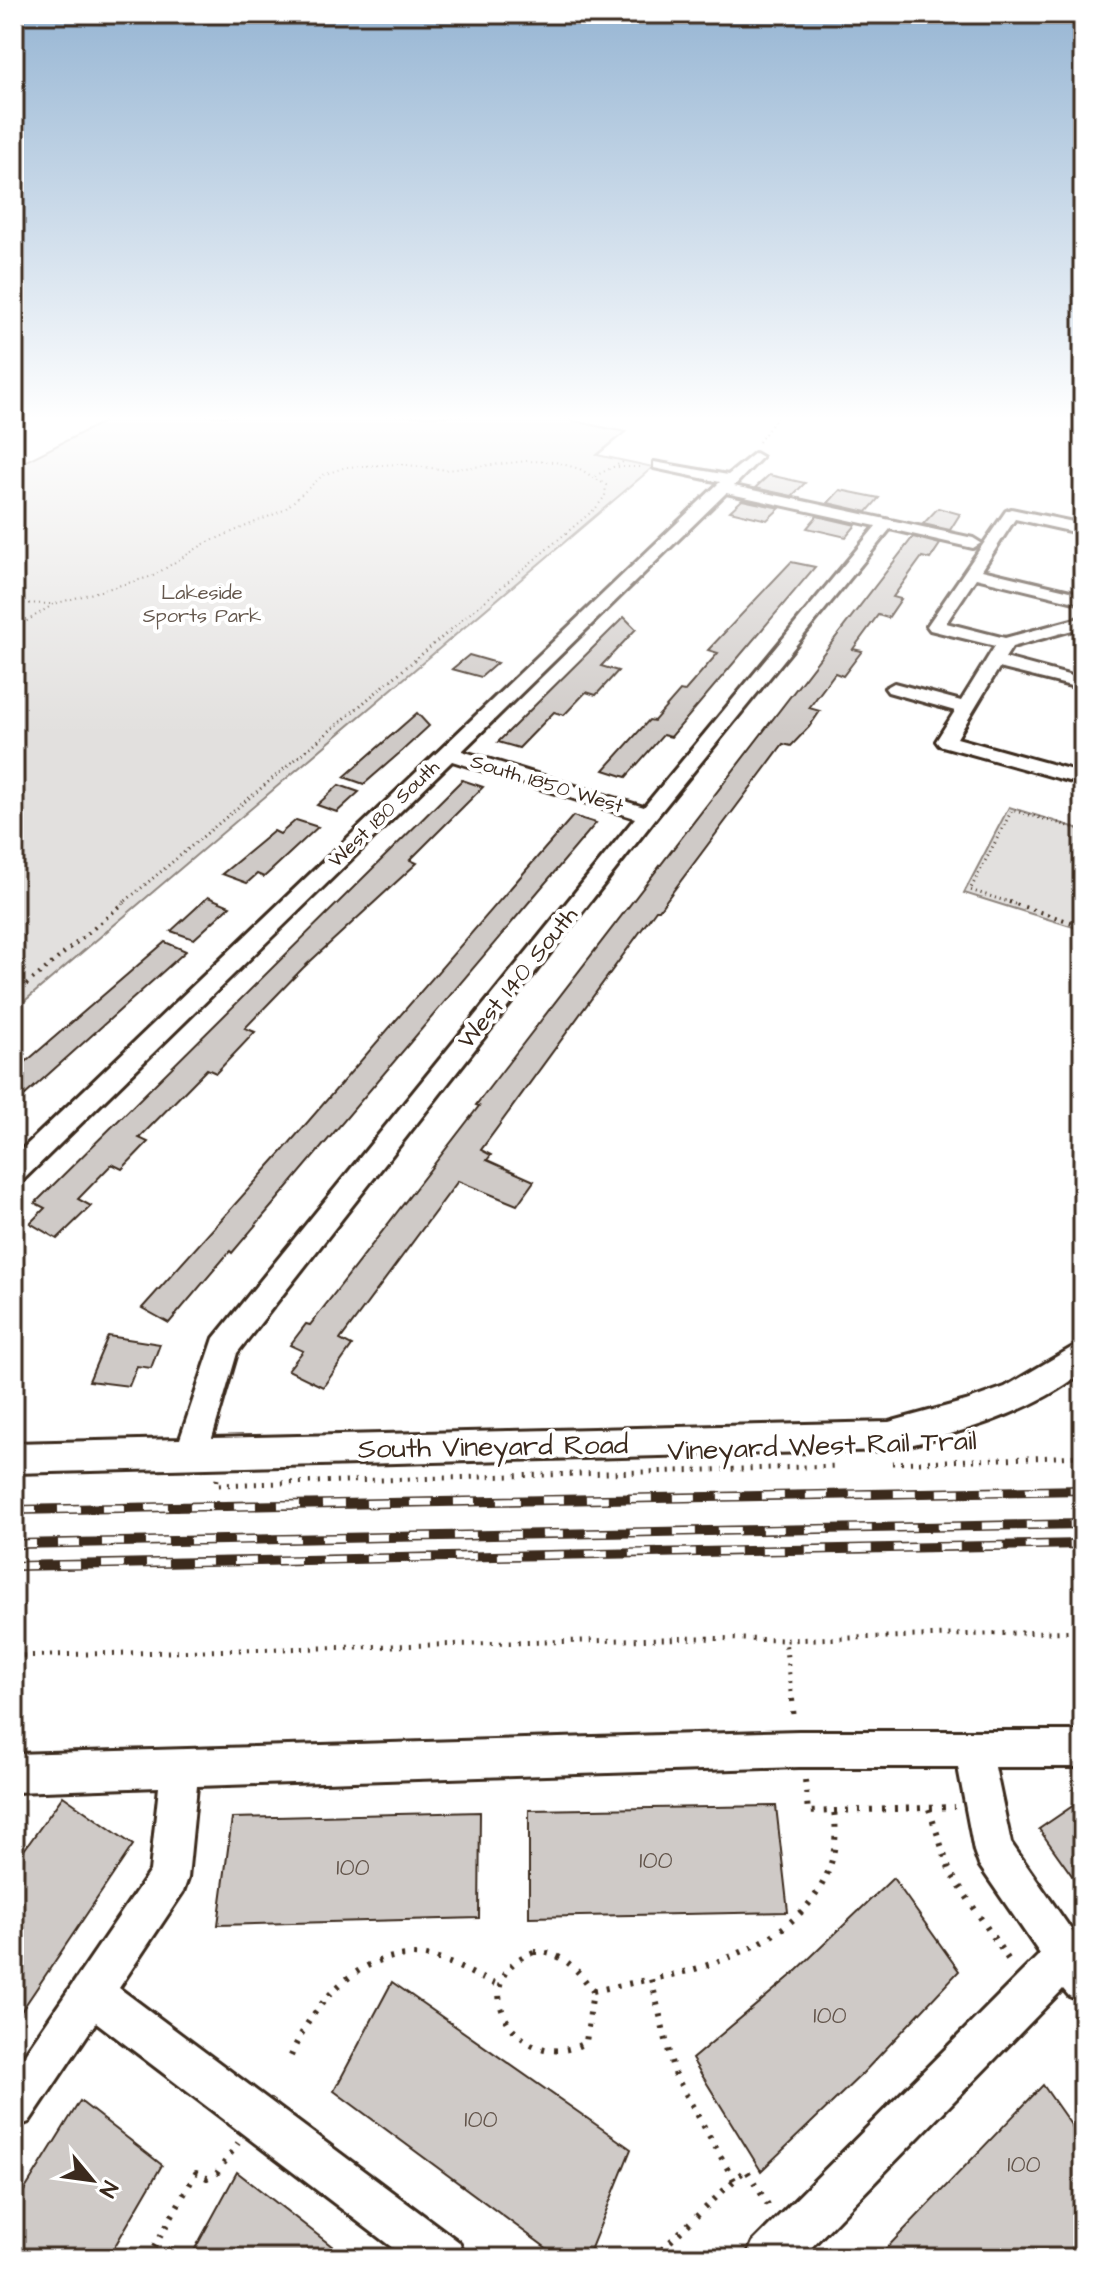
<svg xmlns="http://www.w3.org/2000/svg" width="1097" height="2272" viewBox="0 0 1097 2272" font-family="'Architects Daughter',sans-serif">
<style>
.green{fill:#e2e0de;stroke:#8e857e;stroke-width:2}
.building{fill:#cfcac7;stroke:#3b2a1e;stroke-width:2}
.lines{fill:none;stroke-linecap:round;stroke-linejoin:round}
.minor-casing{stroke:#3b2a1e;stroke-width:6}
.path-far4{stroke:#3b2a1e;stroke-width:2;stroke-dasharray:1 4;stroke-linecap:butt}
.path-far3{stroke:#3b2a1e;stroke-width:3;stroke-dasharray:1 4;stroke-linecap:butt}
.path-far2{stroke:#3b2a1e;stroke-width:4;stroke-dasharray:2 6;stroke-linecap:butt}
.path-far1{stroke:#3b2a1e;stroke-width:5;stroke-dasharray:2 7;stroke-linecap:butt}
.path{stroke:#3b2a1e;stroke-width:6;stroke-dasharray:3 9;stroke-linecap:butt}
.minor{fill:#fff;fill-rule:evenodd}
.rail-casing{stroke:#3b2a1e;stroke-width:10}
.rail{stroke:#fff;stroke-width:7;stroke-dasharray:22;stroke-linecap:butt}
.labels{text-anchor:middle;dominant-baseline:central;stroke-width:8;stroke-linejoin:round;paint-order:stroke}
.far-park-label{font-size:20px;fill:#65584e;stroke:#fff}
.far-street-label{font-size:20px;fill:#3b2a1e;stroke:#fff}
.street-label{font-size:24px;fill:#3b2a1e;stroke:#fff}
.near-number-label{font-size:24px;fill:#605248}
.near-street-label{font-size:28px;fill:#3b2a1e;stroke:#fff}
</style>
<rect width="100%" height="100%" fill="#fff"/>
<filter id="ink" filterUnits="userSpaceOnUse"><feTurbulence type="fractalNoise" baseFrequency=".0125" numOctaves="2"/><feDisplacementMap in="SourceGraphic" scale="16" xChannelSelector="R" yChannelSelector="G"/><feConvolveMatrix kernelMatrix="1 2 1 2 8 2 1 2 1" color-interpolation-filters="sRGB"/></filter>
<g filter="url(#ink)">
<g class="green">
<path d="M115,416H550L625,432L597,455L653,467L14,1010V467Z"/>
<path d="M1009,807L1083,830V930L964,893Z"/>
</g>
<g class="building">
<path d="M769,475L805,483L792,496L755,488Z"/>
<path d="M840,490L879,498L867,512L828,503Z"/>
<path d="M742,500L780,508L767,520L730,511Z"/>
<path d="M938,508L960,514L950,530L923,524Z"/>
<path d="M817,516L856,525L846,537L807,528Z"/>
<path d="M913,537L940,544L930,559L922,557L893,597L901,599L888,618L878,615L853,649L862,651L843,676L835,673L809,708L820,711L809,727L791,746L783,744L659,910H656L481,1150L491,1155L487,1160L534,1181L517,1205L458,1181L340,1340L352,1346L323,1387L288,1370L303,1351L290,1345L306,1324L310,1325L479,1106L476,1105L509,1062Z"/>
<path d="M791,562L815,567L671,737L663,735L626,777L604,770L649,720L654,721L680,691L684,692L718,653L708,650Z"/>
<path d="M624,617L636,629L601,666L618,671L596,695L586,692L564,715L554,712L519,748L498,742Z"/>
<path d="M469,655L497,663L481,677L452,669Z"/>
<path d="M417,713L429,726L402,751L364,784L344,777Z"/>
<path d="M462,780L483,787L410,860L417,863L303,968L245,1028L255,1032L216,1073L207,1069L139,1138L148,1142L122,1169L112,1164L78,1199L91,1206L57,1239L30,1223L45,1208L35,1203Z"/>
<path d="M339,785L359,792L337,812L317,805Z"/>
<path d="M573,816L596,823L232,1253L230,1251L169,1323L142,1308L280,1154Z"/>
<path d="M296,820L318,827L264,877L257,874L247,883L222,874L274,831L280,834Z"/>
<path d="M208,897L230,906L194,939L171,931Z"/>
<path d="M165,942L186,951L14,1105V1072Z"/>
<path d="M108,1336L160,1344L151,1368L137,1366L129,1386L89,1381Z"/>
<path d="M63,1796L133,1845L14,2022V1864Z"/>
<path d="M1083,1799V1891L1039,1829Z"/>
<path d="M776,1806L788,1912L529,1917V1810Z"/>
<path d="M480,1812L479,1918L218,1925L232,1818Z"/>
<path d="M893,1878L959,1971L862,2074L761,2171L692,2059L793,1974Z"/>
<path d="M392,1982L631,2149L587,2258H560L334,2091Z"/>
<path d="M1043,2085L1083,2142V2242L1070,2258H877Z"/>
<path d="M80,2101L162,2165L108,2258H14V2207Z"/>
<path d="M237,2172L347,2258H190Z"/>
</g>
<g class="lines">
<defs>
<g id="minor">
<path d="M755,453L762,457L734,486L973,538L981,543L973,548L890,529L655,819L237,1353L212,1438L889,1422L966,1401L1005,1387L1083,1341V1372C1028,1415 956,1434 889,1450L14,1473V1443L180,1439L214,1338L635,818L452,761L23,1180L14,1183V1157L720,482L654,468V462L728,475ZM726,493L876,526L644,807L462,751Z"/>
<path d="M1011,509L1083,524V534L1015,519L982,570L1083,594V604L976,578L946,623L1005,638L1083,617V627L1012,647L1005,658L1083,679V689L999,668L957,738L1083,773V785L939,745L936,741L955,711L888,692L885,688L894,683L961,701L995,646L930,630L927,626L1006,511Z"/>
<path d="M799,1731H1083V1767H995L1011,1843L1083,1947V2002L1069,1996L1063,1989L801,2258H746L753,2242L1040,1954L979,1865L974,1851L958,1767H799L197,1786L188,1878L183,1892L119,1988L459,2242L466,2258H406L96,2022L29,2122L14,2128V2070L150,1871L159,1787L14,1792V1754Z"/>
</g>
</defs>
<use href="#minor" class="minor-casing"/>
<g class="path-far4">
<path d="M759,442L778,416"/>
<path d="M613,467H641"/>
<path d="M595,476L625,461"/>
<path d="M14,603L52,604"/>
<path d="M14,629L54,604L153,576L204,544L284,510L323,475L346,467L399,464L447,470L527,461L555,462L580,469L606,485L605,496L596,508L449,631"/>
</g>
<g class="path-far3">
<path d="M1083,842L1077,856L1083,858"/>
<path d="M122,904L452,629"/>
<path d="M1015,904L970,890L1012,810L1083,830"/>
</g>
<g class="path-far2">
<path d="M1009,902L1083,926"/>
<path d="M14,995L125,902"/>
</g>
<g class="path-far1">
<path d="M892,1463L1083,1456"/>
<path d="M217,1479L216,1485L839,1466"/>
<path d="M14,1656L699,1638L785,1640"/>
<path d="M792,1701L785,1640L1083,1631"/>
</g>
<g class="path">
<path d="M792,1699L794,1719"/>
<path d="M929,1809L950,1872L1012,1965"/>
<path d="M834,1811L955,1807"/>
<path d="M534,1952C562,1951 578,1970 593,1991L586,2042C521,2080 458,1978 534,1952Z"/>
<path d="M593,1991L651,1979"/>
<path d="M291,2056C312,2003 362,1947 425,1956C452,1960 475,1977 500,1986"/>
<path d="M734,2180L674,2073L651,1979C737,1964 850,1918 834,1811L808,1812L805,1779"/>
<path d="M148,2258L196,2173L207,2178L217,2173L238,2143"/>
<path d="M653,2258L746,2169L770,2208"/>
</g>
<use href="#minor" class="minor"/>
<defs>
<g id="rail">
<path d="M14,1510L1083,1490"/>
<path d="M14,1544L1083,1524"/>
<path d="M14,1566L1083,1544"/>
</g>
</defs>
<use href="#rail" class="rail-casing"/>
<use href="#rail" class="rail"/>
</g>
</g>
<linearGradient id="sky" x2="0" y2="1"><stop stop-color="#96b5d3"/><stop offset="0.57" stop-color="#fff"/><stop offset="1" stop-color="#fff" stop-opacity="0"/></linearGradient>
<rect width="1097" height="734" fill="url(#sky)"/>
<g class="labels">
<g class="far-park-label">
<text x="202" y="593">Lakeside<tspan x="202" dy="23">Sports Park</tspan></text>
</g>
<g class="far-street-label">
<text transform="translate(547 784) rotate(17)">South 1850 West</text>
<text transform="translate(384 814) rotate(-44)">West 180 South</text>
</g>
<g class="street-label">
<text transform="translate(518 978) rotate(-51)">West 140 South</text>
</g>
<g class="near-number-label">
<text x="656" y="1861">100</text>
<text x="353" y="1868">100</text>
<text x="830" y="2016">100</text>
<text x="481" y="2120">100</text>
<text x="1024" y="2165">100</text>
</g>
<g class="near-street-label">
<text transform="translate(822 1446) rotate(-2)">Vineyard West Rail Trail</text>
<text transform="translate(493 1447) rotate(-1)">South Vineyard Road</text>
</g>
</g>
<rect width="1097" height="2272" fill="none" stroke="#fff" stroke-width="48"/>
<rect x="24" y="24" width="1049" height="2224" fill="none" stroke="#3b2a1e" stroke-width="3" filter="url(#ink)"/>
<g transform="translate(92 2180) rotate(119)" stroke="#ffffff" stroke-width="6" paint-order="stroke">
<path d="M0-6L14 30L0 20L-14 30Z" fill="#3b2a1e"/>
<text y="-12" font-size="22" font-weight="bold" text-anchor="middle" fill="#3b2a1e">N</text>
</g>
</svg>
